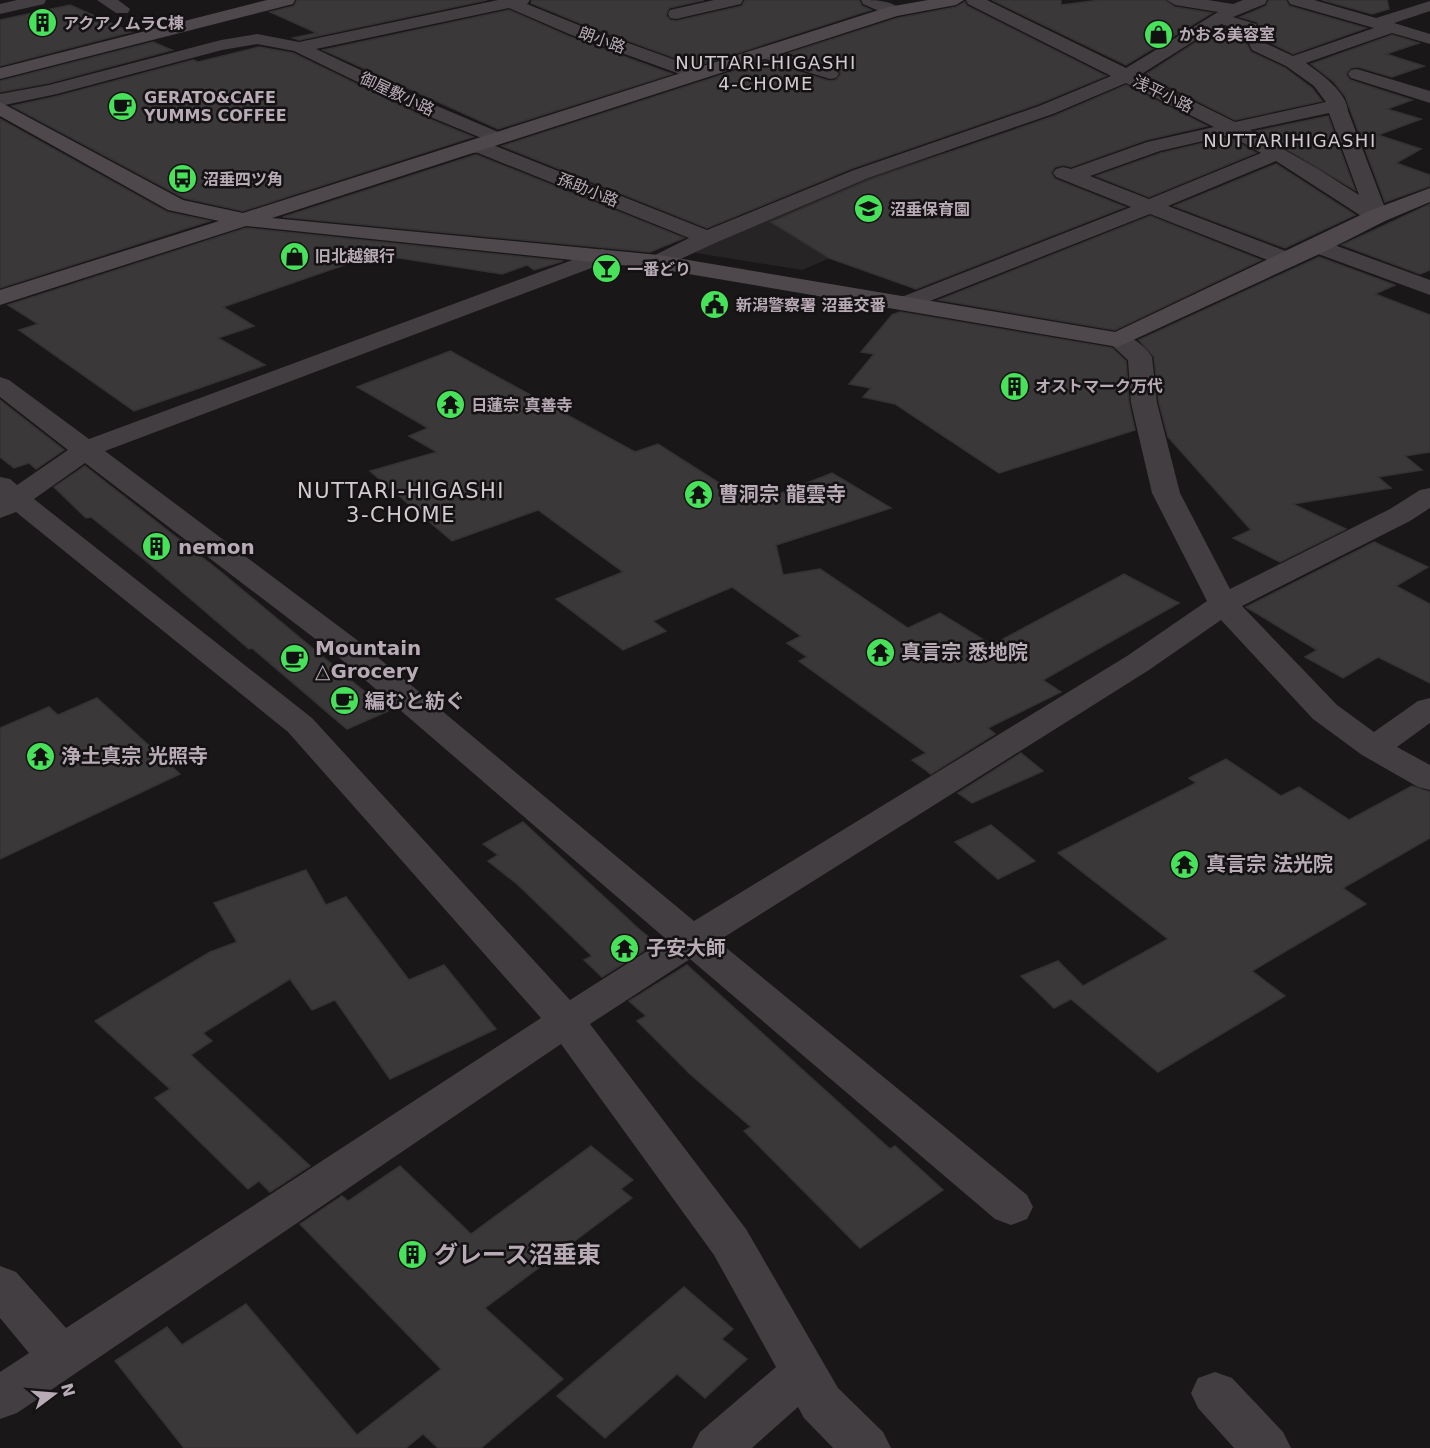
<svg xmlns="http://www.w3.org/2000/svg" width="1430" height="1448" viewBox="0 0 1430 1448" font-family="'DejaVu Sans','Noto Sans JP',sans-serif">
<style>
.built{fill:#262425}
.building{fill:#3b383a;stroke:#353233;stroke-width:1.5}
.lines{fill:none;stroke-linecap:round;stroke-linejoin:round}
.street{fill:#433e41;fill-rule:evenodd}
.secondary{fill:#4e474c;fill-rule:evenodd}
.labels{text-anchor:middle;dominant-baseline:central;stroke-width:5;stroke-linejoin:round;paint-order:stroke}
.far-poi-label{font-size:16px;font-weight:bold;fill:#b8abb6;stroke:#141213;text-anchor:start}
.far-street-label{font-size:16px;fill:#b8abb6;stroke:#141213}
.far-neighbourhood-label{font-size:18px;letter-spacing:1.5px;fill:#d4cbd2;stroke:#141213}
.far-quarter-label{font-size:18px;letter-spacing:1.5px;fill:#d4cbd2;stroke:#141213}
.poi-label{font-size:20px;font-weight:bold;fill:#b8abb6;stroke:#141213;text-anchor:start}
.neighbourhood-label{font-size:21px;letter-spacing:1.5px;fill:#d4cbd2;stroke:#141213}
.near-poi-label{font-size:24px;font-weight:bold;fill:#b8abb6;stroke:#141213;text-anchor:start}
</style>
<rect width="100%" height="100%" fill="#191718"/>
<path class="built" d="M950,151L1047,213L955,205L802,270L690,252L865,178Z"/>
<g class="building">
<path d="M297,0H487L299,40L293,38L317,33L270,12L294,6Z"/>
<path d="M532,0H704L669,8L666,15L670,20L676,21L742,6L745,0H859L862,6L871,10L697,66L582,24L531,3Z"/>
<path d="M992,0H1061V5L1100,0H1165L1175,7L1212,13L1126,65Z"/>
<path d="M1269,0H1286L1289,6L1366,28L1293,54L1267,41L1257,22L1240,17L1266,6Z"/>
<path d="M1322,0H1387L1389,9L1372,14Z"/>
<path d="M965,2L967,6L1106,76L1038,104L853,168L707,228L502,146L765,61L829,81L836,80L841,74L837,68L789,53L898,18L956,7Z"/>
<path d="M70,5L131,32L0,66V20Z"/>
<path d="M509,10L568,36L672,74L498,129L323,50Z"/>
<path d="M1221,26L1241,33L1251,52L1285,68L1312,88L1322,101L1235,120L1145,75Z"/>
<path d="M1392,35L1419,43L1386,54L1424,66L1392,77L1358,67L1351,68L1346,74L1350,80L1412,100L1387,109L1421,119L1378,135L1421,149L1396,163L1430,175V186L1385,202L1345,96L1334,82L1311,64Z"/>
<path d="M153,42L172,50L49,83L0,92V81Z"/>
<path d="M259,47L293,53L422,116L473,137L243,211L184,198L12,106L58,96L193,60L198,62Z"/>
<path d="M1126,85L1207,126L1146,140L1071,167L1064,165L1055,167L1051,173L1055,179L1125,207L916,289L829,258L771,222L869,180L1054,116Z"/>
<path d="M1328,116L1355,190L1256,131Z"/>
<path d="M0,119L167,212L210,221L0,288Z"/>
<path d="M1229,137L1256,153L1149,197L1096,176L1161,153Z"/>
<path d="M475,155H477L684,238L650,252L283,217Z"/>
<path d="M1276,164L1355,215L1285,248L1174,206Z"/>
<path d="M1430,204V270L1420,274L1342,245Z"/>
<path d="M1150,216L1261,260L1115,330L939,300Z"/>
<path d="M246,228L563,261L534,270L527,265L502,274L367,253L365,258L223,307L254,326L218,338L265,365L134,411L19,330L38,324L8,305Z"/>
<path d="M1319,257L1395,285L1375,294L1430,315V452L1405,456L1422,470L1378,477L1391,488L1293,504L1346,529L1280,562L1233,538L1251,530L1168,437L1159,403L1154,357L1139,340Z"/>
<path d="M900,312L1112,348L1126,361L1129,403L1135,430L999,473L895,404L863,397L871,388L849,384L874,354L861,352L892,315Z"/>
<path d="M450,351L635,452L658,444L730,490L746,483L769,498L832,473L891,508L776,545L783,575L820,569L908,628L940,613L992,645L1124,574L1179,603L1043,680L1061,692L988,728L995,734L931,774L912,760L926,753L799,661L807,657L787,643L801,636L732,587L653,621L666,631L623,650L556,599L623,572L538,510L452,541L370,471L437,452L409,436L428,428L357,387Z"/>
<path d="M0,400L64,450L36,469L29,463L14,468L0,457Z"/>
<path d="M85,466L221,572L388,711L347,729L252,648L249,649L146,561L91,517L86,518L54,487Z"/>
<path d="M1374,542L1428,567L1396,586L1430,604V683L1378,657L1343,678L1305,657L1317,650L1246,607Z"/>
<path d="M97,698L180,774L0,859V728L49,707L58,715Z"/>
<path d="M1021,753L1043,771L972,803L958,793Z"/>
<path d="M1226,759L1281,796L1299,787L1349,820L1412,786L1430,792V838L1343,888L1366,904L1252,971L1285,996L1158,1072L1071,999L1054,1008L1021,976L1058,961L1083,986L1168,939L1058,853L1196,783L1189,778Z"/>
<path d="M523,822L640,930L656,943L602,977L584,960L592,956L517,884L488,861L498,855L483,844Z"/>
<path d="M991,825L1035,861L998,879L955,842Z"/>
<path d="M306,870L326,905L346,897L409,980L444,965L496,1029L390,1079L335,1000L312,1010L290,979L203,1033L212,1041L191,1055L310,1166L270,1192L259,1181L248,1189L155,1098L170,1089L95,1021L210,952L237,942L214,903Z"/>
<path d="M687,965L890,1149L895,1146L943,1190L860,1248L744,1131L751,1127L690,1074L637,1021L646,1016L629,1001Z"/>
<path d="M591,1146L633,1180L621,1189L632,1198L485,1308L563,1379L481,1448H438L423,1434L406,1448H184L115,1361L167,1327L182,1345L246,1304L357,1435L441,1369L300,1224L342,1196L348,1201L400,1166L471,1234Z"/>
<path d="M684,1287L733,1329L722,1339L747,1359L705,1398L677,1374L605,1438L557,1396Z"/>
</g>
<g class="lines">
<g class="street">
<path d="M17,0H46L44,4L0,14V4Z"/>
<path d="M97,0H118L130,9L128,13H116Z"/>
<path d="M498,0H530L527,4L581,26L703,70L706,74L703,78H691L569,34L509,8L316,49L437,106L503,134L506,138L503,142L496,144L423,114L294,51L257,44L222,50L57,94L0,106V94L49,85L221,40L257,34L299,42Z"/>
<path d="M714,0H743L741,4L676,19L670,18L668,14L670,10Z"/>
<path d="M861,0C875,0 893,0 902,11L900,15H888L863,4Z"/>
<path d="M966,0H987L1126,68L1218,12L1175,5L1167,0H1208L1233,4L1243,0H1267L1265,4L1233,17L1256,24L1265,43L1293,56L1374,28L1290,4L1288,0H1314L1376,18L1430,1V11L1394,23L1430,34V44L1392,33L1306,63C1320,73 1347,92 1348,111L1388,216L1385,221L1377,222L1369,221L1276,161L1168,206L1296,255L1299,260L1296,265L1288,267L1280,265L1150,214L907,310L899,308L895,303L899,298L1131,207L1056,177L1053,173L1056,169L1063,167L1071,169L1147,142L1214,127L1126,83L1053,114L868,178L715,243L659,269L651,267L648,262L651,257L689,238L478,153L462,151L459,147L462,143H488L707,230L854,170L1039,106L1111,76L968,4ZM1221,24L1243,31L1252,50L1286,66L1314,86L1326,102L1235,122L1140,75ZM1329,113L1359,195L1318,169L1250,130ZM1229,135L1261,153L1149,199L1090,176L1160,151Z"/>
<path d="M765,48L836,70L839,74L836,78L830,79L759,57L756,53L759,49Z"/>
<path d="M1357,69L1430,91V103L1351,78L1348,74L1351,70Z"/>
<path d="M1318,239L1430,280V295L1310,251L1307,246L1310,241Z"/>
<path d="M602,249L610,251L613,256L610,261L105,451L357,640L694,921L1127,656L1207,601L1152,493L1131,403L1128,360L1106,340L1109,335C1126,331 1143,343 1152,357L1157,403L1180,493L1230,589L1390,509L1420,490L1430,488V508L1410,521L1242,606L1337,705L1374,732L1418,701L1430,698V723L1397,747L1430,765V790L1418,787L1362,755L1313,719L1221,620L1149,670L718,941L1027,1195L1033,1207L1027,1219L1011,1225L995,1219L690,959L590,1024L746,1229L838,1388L883,1432L891,1448H833L804,1418L798,1407L752,1448H692L700,1432L776,1367L714,1255L561,1044L17,1413L0,1419V1372L29,1353L0,1318V1266L16,1272L66,1328L541,1018L288,732L16,512L0,518V477L10,479L17,485L68,450L0,397V377L9,380L89,439ZM85,463L335,654L666,939L570,1000L312,718L34,499Z"/>
<path d="M1215,1372L1232,1378L1283,1432L1291,1448H1234L1198,1408L1191,1393L1198,1378Z"/>
</g>
<g class="secondary">
<path d="M267,0H295L293,4L0,79V68Z"/>
<path d="M928,0H964L956,5L897,16L272,218L659,255L1115,332L1369,211L1430,188V202L1385,221L1326,251L1118,347L659,269L246,226L0,305V290L219,221L168,210L0,116V102L183,200L243,213L888,7Z"/>
</g>
</g>
<defs>
<symbol id="building-disc" viewBox="-11 -11 22 22"><circle r="9.5" fill="#47e25a" stroke="#141213"/><path d="M-4-6H4V6H1V3H-1V6H-4ZM-2.5-4.3h1.7v1.8h-1.7ZM.8-4.3h1.7v1.8H.8ZM-2.5-1h1.7V.8h-1.7ZM.8-1h1.7V.8H.8Z" fill="#111"/></symbol>
<symbol id="shop-disc" viewBox="-11 -11 22 22"><circle r="9.5" fill="#47e25a" stroke="#141213"/><path d="M-5-2.5h2.3a2.7 3.5 0 0 1 5.4 0H5L5.5 6h-11ZM-1.5-2.5h3a1.5 2.3 0 0 0-3 0Z" fill="#111"/></symbol>
<symbol id="cafe-disc" viewBox="-11 -11 22 22"><circle r="9.5" fill="#47e25a" stroke="#141213"/><path d="M-5.5-4.5H6V0H3Q3 3.5 0 3.5H-2.5Q-5.5 3.5-5.5 0ZM3-3.2v2h1.7v-2ZM-6 4.5H4V6H-6Z" fill="#111"/></symbol>
<symbol id="bus-disc" viewBox="-11 -11 22 22"><circle r="9.5" fill="#47e25a" stroke="#141213"/><path d="M-5-6H5V4H4V6H2V4H-2V6H-4V4H-5ZM-3.5-4V0h7V-4ZM-3.5 1.2v1.5H-2V1.2ZM2 1.2v1.5H3.5V1.2Z" fill="#111"/></symbol>
<symbol id="school-disc" viewBox="-11 -11 22 22"><circle r="9.5" fill="#47e25a" stroke="#141213"/><path d="M0-5L7-2L0 1L-7-2ZM-4 1L0 2.5L4 1V4Q0 6-4 4Z" fill="#111"/></symbol>
<symbol id="bar-disc" viewBox="-11 -11 22 22"><circle r="9.5" fill="#47e25a" stroke="#141213"/><path d="M-6-5H6L.8 .8V4.5H3.5V6h-7V4.5H-.8V.8Z" fill="#111"/></symbol>
<symbol id="civic-disc" viewBox="-11 -11 22 22"><circle r="9.5" fill="#47e25a" stroke="#141213"/><path d="M-.6-6.5H3V-4.5H.6V-3L4-1V1h2V6H-6V1h2V-1L-.6-3ZM-1.2 2.5V6h2.4V2.5Z" fill="#111"/></symbol>
<symbol id="temple-disc" viewBox="-11 -11 22 22"><circle r="9.5" fill="#47e25a" stroke="#141213"/><path d="M0-6L5-2H3V0L6.5 2.5H4V6H1.5V3h-3V6H-4V2.5H-6.5L-3 0V-2H-5Z" fill="#111"/></symbol>
</defs>
<g fill-rule="evenodd">
<use href="#building-disc" x="26" y="6" width="33" height="33"/>
<use href="#shop-disc" x="1142" y="18" width="33" height="33"/>
<use href="#cafe-disc" x="106" y="90" width="33" height="33"/>
<use href="#bus-disc" x="166" y="162" width="33" height="33"/>
<use href="#school-disc" x="852" y="192" width="33" height="33"/>
<use href="#shop-disc" x="278" y="240" width="33" height="33"/>
<use href="#bar-disc" x="590" y="252" width="33" height="33"/>
<use href="#civic-disc" x="698" y="288" width="33" height="33"/>
<use href="#building-disc" x="998" y="370" width="33" height="33"/>
<use href="#temple-disc" x="434" y="388" width="33" height="33"/>
<use href="#temple-disc" x="682" y="478" width="33" height="33"/>
<use href="#building-disc" x="140" y="530" width="33" height="33"/>
<use href="#temple-disc" x="864" y="636" width="33" height="33"/>
<use href="#cafe-disc" x="278" y="642" width="33" height="33"/>
<use href="#cafe-disc" x="328" y="684" width="33" height="33"/>
<use href="#temple-disc" x="24" y="740" width="33" height="33"/>
<use href="#temple-disc" x="1168" y="848" width="33" height="33"/>
<use href="#temple-disc" x="608" y="932" width="33" height="33"/>
<use href="#building-disc" x="396" y="1238" width="33" height="33"/>
</g>
<g class="labels">
<g class="far-poi-label">
<text x="63" y="23">アクアノムラC棟</text>
<text x="1179" y="34">かおる美容室</text>
<text x="144" y="97">GERATO&amp;CAFE<tspan x="144" dy="18">YUMMS COFFEE</tspan></text>
<text x="203" y="179">沼垂四ツ角</text>
<text x="890" y="209">沼垂保育園</text>
<text x="315" y="256">旧北越銀行</text>
<text x="627" y="269">一番どり</text>
<text x="736" y="305">新潟警察署 沼垂交番</text>
<text x="1035" y="386">オストマーク万代</text>
<text x="471" y="405">日蓮宗 真善寺</text>
</g>
<g class="far-street-label">
<text transform="translate(602 40) rotate(20)">朗小路</text>
<text transform="translate(397 94) rotate(25)">御屋敷小路</text>
<text transform="translate(1163 94) rotate(26)">浅平小路</text>
<text transform="translate(588 190) rotate(22)">孫助小路</text>
</g>
<g class="far-neighbourhood-label">
<text x="766" y="62">NUTTARI-HIGASHI<tspan x="766" dy="21">4-CHOME</tspan></text>
</g>
<g class="far-quarter-label">
<text x="1290" y="140">NUTTARIHIGASHI</text>
</g>
<g class="poi-label">
<text x="719" y="494">曹洞宗 龍雲寺</text>
<text x="178" y="547">nemon</text>
<text x="315" y="648">Mountain<tspan x="315" dy="23">△Grocery</tspan></text>
<text x="901" y="652">真言宗 悉地院</text>
<text x="365" y="701">編むと紡ぐ</text>
<text x="61" y="756">浄土真宗 光照寺</text>
<text x="1206" y="864">真言宗 法光院</text>
<text x="646" y="948">子安大師</text>
</g>
<g class="neighbourhood-label">
<text x="401" y="491">NUTTARI-HIGASHI<tspan x="401" dy="24">3-CHOME</tspan></text>
</g>
<g class="near-poi-label">
<text x="434" y="1255">グレース沼垂東</text>
</g>
</g>
<g transform="translate(54 1394) rotate(74)" stroke="#141213" stroke-width="4.5" paint-order="stroke">
<path d="M0-4.5L10 22L0 15L-10 22Z" fill="#b8abb6"/>
<text y="-9" font-size="16" font-weight="bold" text-anchor="middle" fill="#b8abb6">N</text>
</g>
</svg>
